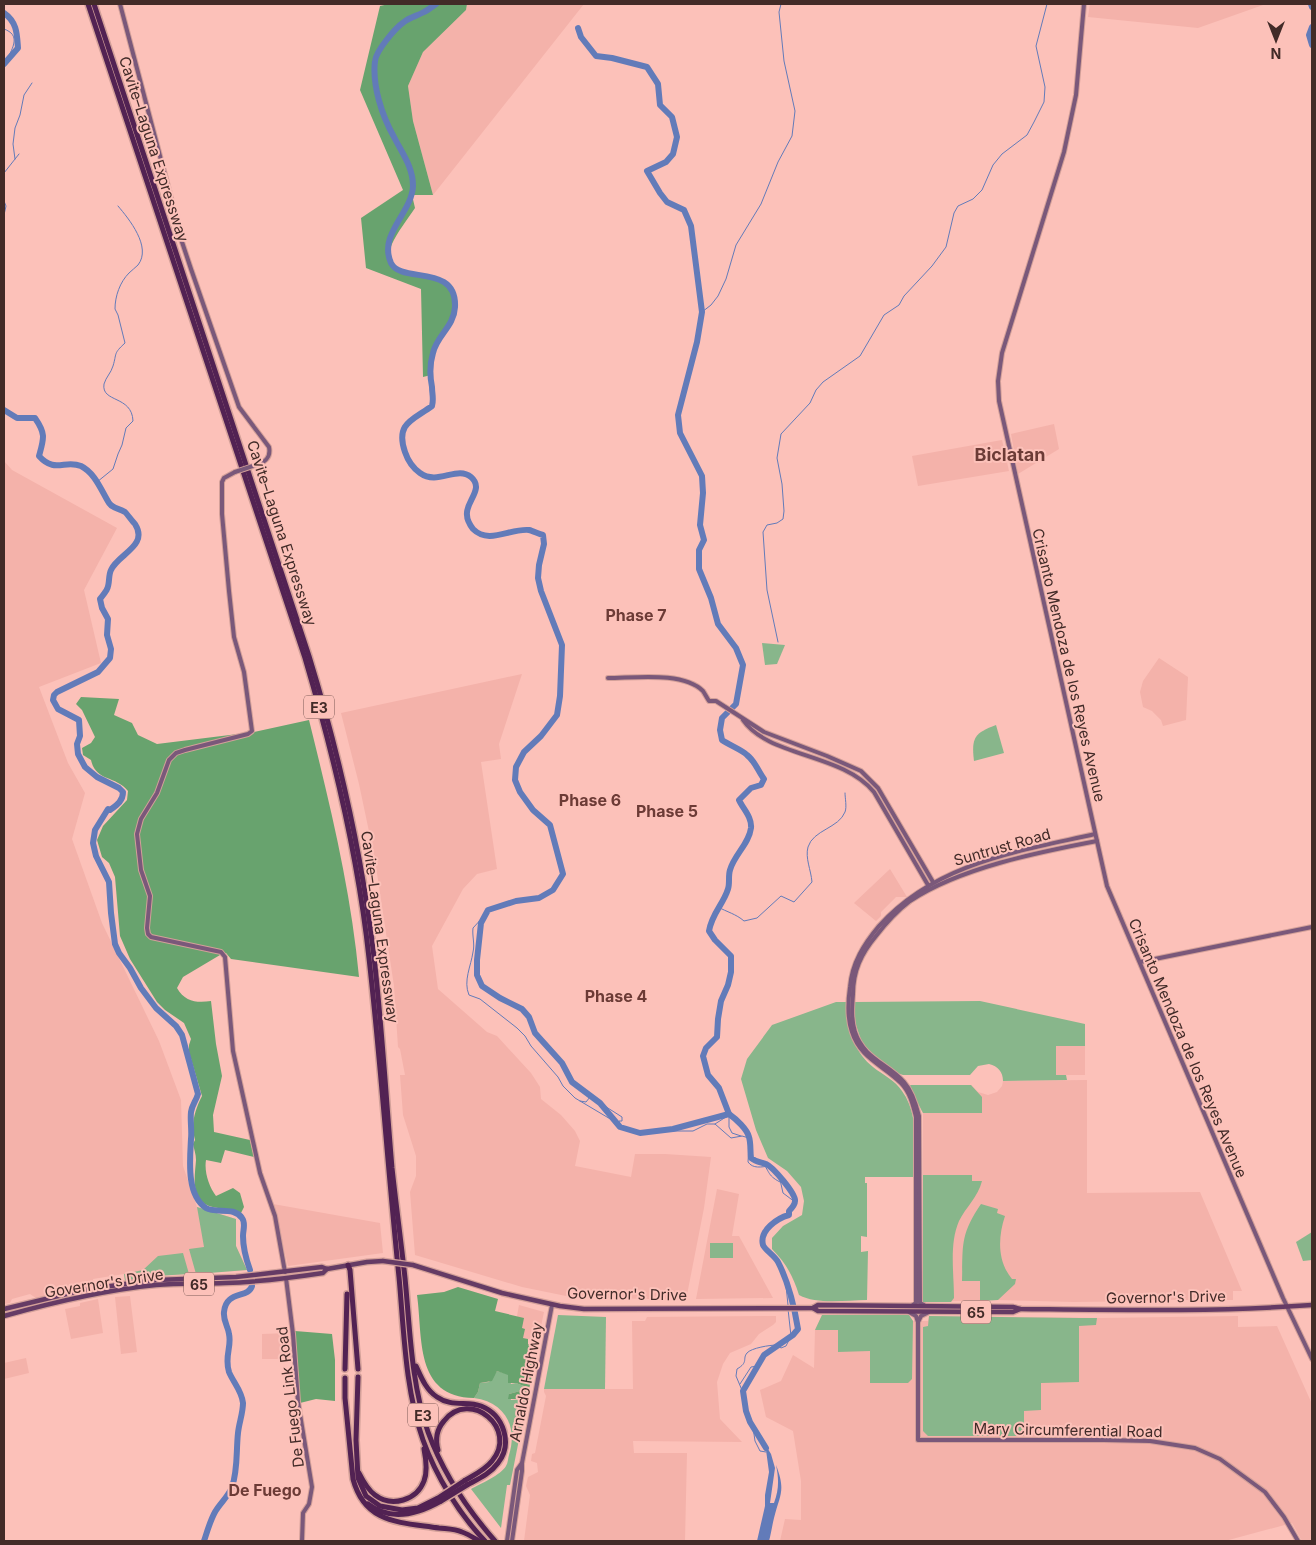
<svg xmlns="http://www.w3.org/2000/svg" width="1316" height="1545" viewBox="0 0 1316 1545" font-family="Inter,sans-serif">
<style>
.built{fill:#f4b2aa}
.green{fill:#88b68b}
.forest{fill:#68a36e}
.water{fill:#627bb9}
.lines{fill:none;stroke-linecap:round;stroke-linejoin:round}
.stream{stroke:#627bb9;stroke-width:1}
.river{stroke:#627bb9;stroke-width:6}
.secondary-casing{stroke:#d3a099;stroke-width:6}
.primary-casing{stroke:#d3a099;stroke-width:7}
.highway-casing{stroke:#d3a099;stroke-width:8}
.secondary{stroke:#7a587a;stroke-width:4}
.primary{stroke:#653b65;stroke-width:4.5}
.highway{stroke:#522253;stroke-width:5}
.secondary-bridge-casing{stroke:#d3a099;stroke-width:6;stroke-linecap:butt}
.primary-bridge-casing{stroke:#d3a099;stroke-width:7;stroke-linecap:butt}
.highway-bridge-casing{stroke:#d3a099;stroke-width:8;stroke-linecap:butt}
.secondary-bridge{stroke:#7a587a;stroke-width:4}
.primary-bridge{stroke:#653b65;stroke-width:4.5}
.highway-bridge{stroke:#522253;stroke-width:5}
.labels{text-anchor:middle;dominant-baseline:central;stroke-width:4;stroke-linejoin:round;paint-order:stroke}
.shield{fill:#fcc1b9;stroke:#7a5854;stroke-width:1}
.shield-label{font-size:14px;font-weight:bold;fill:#422b28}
.street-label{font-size:15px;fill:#422b28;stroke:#fcc1b9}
.neighbourhood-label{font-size:16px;font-weight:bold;fill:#6c3b36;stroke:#fcc1b9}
.quarter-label{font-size:18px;font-weight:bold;fill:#6c3b36;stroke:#fcc1b9}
</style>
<rect width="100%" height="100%" fill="#fcc1b9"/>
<g class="built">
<path d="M467,4H584L433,195L413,121L408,86L423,52L466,10Z"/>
<path d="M1090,4H1261L1263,5L1198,28L1088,17Z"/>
<path d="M1054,424L1059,449L1018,474L1011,434Z"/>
<path d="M1002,440L1009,471L918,486L912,456Z"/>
<path d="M4,461L12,470L117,528L84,590L101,663L39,687L68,763L85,793L72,839L102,923L159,1041L181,1100L183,1166L197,1207L236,1219V1246L247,1270L156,1276L125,1281L124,1274L93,1279L94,1285L36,1298L30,1294L12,1299L10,1303L4,1304Z"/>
<path d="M1159,658L1188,677L1186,720L1163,726L1161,720L1152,711L1143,707L1140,692L1143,681Z"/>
<path d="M522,674L499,744L501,759L481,762L497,869L477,874L463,889L432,946L438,989L487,1032L497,1036L531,1073L540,1087L541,1099L561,1115L575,1131L580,1141L575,1166L631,1177L635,1154H665L711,1157L704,1208L686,1300L571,1297L522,1287L415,1255L410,1192L416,1176V1156L403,1115L400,1075H405L400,1049L398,1047L394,986L375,860L359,784L341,713Z"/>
<path d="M890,869L907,897H896L881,912V916L876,921L854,903Z"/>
<rect x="1056" y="1046" width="29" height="29"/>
<path d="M1087,1080V1193L1200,1192L1242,1291H1233V1300H1168V1302H1163L1160,1300L1159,1297H1154L1152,1301L1074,1302L998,1300L923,1302V1113L909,1086L911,1085H971L978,1092L988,1095L997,1092L1002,1086L1003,1081Z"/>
<path d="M717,1189L739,1194L732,1236H739L773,1298L696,1299Z"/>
<path d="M273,1204L380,1223L383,1253L288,1266Z"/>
<path d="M130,1296L137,1352L121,1354L115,1297Z"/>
<path d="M98,1299L103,1333L71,1339L65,1309L80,1306V1303Z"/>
<path d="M519,1305L544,1312L538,1341L523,1338L522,1328L517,1316Z"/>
<path d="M822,1315H909L913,1321H928L929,1316L1102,1318L1238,1316V1327L1277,1326L1312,1404V1541H1302L1292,1523L1225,1541H780L785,1519L801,1520V1481L793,1431L766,1417L760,1390L781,1381L793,1355L814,1368L815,1330Z"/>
<path d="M776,1316V1322L773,1325L759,1334L751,1344L730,1353L723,1364L717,1382L720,1419L742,1442L633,1441L634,1453H687L685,1541H524L530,1495L526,1486L528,1477L538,1472L537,1463L531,1461L532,1454L535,1453L546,1396L544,1392V1389H633L632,1321H645L647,1317Z"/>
<path d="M289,1333L290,1359H262V1334Z"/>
<path d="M26,1358L29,1373L4,1379V1363Z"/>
</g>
<g class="green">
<path d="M762,643L785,645L777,664L765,665Z"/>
<path d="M996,725L1004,753L974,761C971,737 975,733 996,725Z"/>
<path d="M980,1001L1085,1024V1046H1056V1075H1066L1067,1080L1003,1081C1003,1072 998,1066 989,1064L978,1066L970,1075H903L897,1073L879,1060L862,1043L855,1022L854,1002Z"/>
<path d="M836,1002H846C848,1027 852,1050 873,1067C883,1075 895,1080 902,1091C919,1114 915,1149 915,1177H865V1183H867V1237L861,1236V1252L868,1251L867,1300C847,1300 817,1305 799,1295C793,1276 786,1263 772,1249V1238L783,1226L802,1215L804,1201L801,1187L787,1171L768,1158L756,1130L741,1079L747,1059L772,1025Z"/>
<path d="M911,1085H971L982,1097V1113H923L909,1086Z"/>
<path d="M923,1175H972V1181H982C978,1197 966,1207 959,1221C949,1244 954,1273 954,1298L951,1302H923Z"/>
<path d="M981,1204L998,1209L997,1213L1005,1216C998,1237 997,1261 1012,1279H1016L1015,1284L998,1300L980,1301V1281H962C963,1245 960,1235 981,1204Z"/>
<path d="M197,1207L236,1219V1246L247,1270L196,1274L189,1249L204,1247Z"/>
<path d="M1312,1232V1260L1303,1261L1296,1242Z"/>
<rect x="710" y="1243" width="23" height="15"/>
<path d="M183,1253L189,1274L156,1276L125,1281L124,1274L143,1270L158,1256Z"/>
<path d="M558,1315L606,1317L605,1389H544Z"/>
<path d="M822,1315H909L913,1321L912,1379L908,1383H870V1351L838,1352V1330H815Z"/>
<path d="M929,1316L1080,1318H1097L1096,1325L1079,1326V1382L1041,1383V1410L1024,1411V1436H928L923,1431V1327L928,1326Z"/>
<path d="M497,1371L508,1374L511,1384L516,1383L524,1386V1388L520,1391L509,1394L511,1400L527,1399L510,1485H507L501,1528L471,1489C480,1484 501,1475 506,1466C508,1463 508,1458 509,1455C518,1427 505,1402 474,1398L478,1392L480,1383L489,1382Z"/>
</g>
<g class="forest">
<path d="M389,4H467L466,10L423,52L408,86L413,121L433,195H412L415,208C409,217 396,234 392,244C374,288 446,261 455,296C461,322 444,326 436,344C431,354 431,364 431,375L423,377L421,289L366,268L361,218L403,190L360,90L380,6Z"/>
<path d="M81,697L119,699L114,715L132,723L138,735L157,744L254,732L309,720C330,805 351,890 359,977L231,959L226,953L220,955L183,977L177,988C185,1002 197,1003 211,1001L216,1044L222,1076L213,1115L214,1132L250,1140L254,1157L225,1150L221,1163L206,1160C204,1172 209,1187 216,1196L233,1188L240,1193L244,1207L241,1213C231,1209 219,1209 209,1206C190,1198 195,1176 196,1160C196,1154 194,1149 193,1144L195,1140C191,1124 194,1112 202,1096L189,1052V1045L191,1039L184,1023L165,1010L157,1002L130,959L120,936L115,877L109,863L102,857L97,840L103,826L127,800L128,791C115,775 96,782 91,760L83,755L82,748L91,743L95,737L82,710L76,704Z"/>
<path d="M458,1287L498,1299L495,1311L524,1318L522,1328L525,1329L523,1338L528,1339V1344L538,1346L527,1399H508L509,1394L520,1391L524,1388V1386L516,1383H508V1375L497,1371L492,1381L480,1383L478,1392L474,1398C414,1397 423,1337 417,1295L444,1292Z"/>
<path d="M295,1331L332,1334L335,1360V1401L316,1399L300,1403Z"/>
</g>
<path class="water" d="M758,1433L771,1454L775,1468L770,1503H774C779,1490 779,1479 776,1465C786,1491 780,1494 774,1518C772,1526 771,1534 769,1541H757L765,1506V1495L769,1472L766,1450Z"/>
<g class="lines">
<g class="stream">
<path d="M4,29C21,35 13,47 7,60"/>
<path d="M15,159L13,144L15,128L20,115L24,95L32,83"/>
<path d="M4,173L19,154"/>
<path d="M4,201L6,206L4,215"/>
<path d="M702,312L711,305L718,296L726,279L736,245L761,204L778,162L792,136L795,111L784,61L779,12L781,4"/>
<path d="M97,482L113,469L118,454L122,445L126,428L133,421C132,395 101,403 104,384C106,377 111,373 113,366C117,353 113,354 125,343L118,315L115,309C115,296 120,282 129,273C132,270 135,268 138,265C152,247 129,219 118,206"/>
<path d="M778,642L767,590L763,532L767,525L777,523L783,519L784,511L782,484L777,458L781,434L810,403L816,390L823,382L860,356L884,315L899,305L904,296L932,266L946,247L954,213L958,206L973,199L982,190L993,165L1002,154L1027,135L1034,122L1044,102L1045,87L1036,46L1047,4"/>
<path d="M718,907C727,912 736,914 744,921L757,918L781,896L794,902L812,882C811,870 805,858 808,847C813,830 839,828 845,812C847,807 845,798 845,793"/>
<path d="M484,916L473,928C472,936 475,944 473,952C471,966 463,981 469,995L480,999L517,1028L525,1036L531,1046L558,1077L563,1086L575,1098L617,1123"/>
<path d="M580,1101L586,1102L590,1097L595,1099"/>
<path d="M600,1103L622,1117V1121H619V1125"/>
<path d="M729,1114V1127L732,1133L741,1136"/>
<path d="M715,1124L729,1115"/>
<path d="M656,1131H693L707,1124H715L731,1138L742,1136L749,1138"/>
<path d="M749,1145L748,1162C753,1169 761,1167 769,1166"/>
<path d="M762,1163C770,1170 766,1175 780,1182"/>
<path d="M779,1175L783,1193L795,1202"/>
<path d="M785,1276L788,1305"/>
<path d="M740,1384L751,1367L758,1366"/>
<path d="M744,1395L736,1376L737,1369C749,1362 742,1359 747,1353C751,1348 770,1345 777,1345L781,1348L786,1346L791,1336L788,1309"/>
<path d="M753,1427L755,1441L760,1451L766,1452"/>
</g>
<g class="river">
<path d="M436,4C432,7 428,10 424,12C417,16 410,17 404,22C395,28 376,51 375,61C372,85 382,116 394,137C402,153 413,167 413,186C412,213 378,234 391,263C401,284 457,263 455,307C454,327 437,335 433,353C430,363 430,377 432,387C432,394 434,399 432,406C413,420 395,423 405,452C408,461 413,468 420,473C438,486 457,465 471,477C485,489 465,502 467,515C467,521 470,525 473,529C489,545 510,528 529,530C533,531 539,534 543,535L544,544L539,565L538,578L541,591L562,645L560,696L557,715L541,736L524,752L516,767L515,780L520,792L533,810L550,825L563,874L553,890L539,898L516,901L488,910L481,923L477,960V975L482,986L500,998L522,1009L529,1017L535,1033L562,1063L572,1082L600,1103L620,1127L640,1133L673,1129L729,1114C736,1119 747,1129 749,1137C751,1143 750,1151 751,1158C756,1162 760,1162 766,1164C773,1167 796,1194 795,1201C795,1205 792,1208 789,1211V1215C778,1218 759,1230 763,1245C764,1249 775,1256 778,1262C789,1283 794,1305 798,1329L793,1335L764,1355L743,1391L746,1411L750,1422L766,1448"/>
<path d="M1311,4L1312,7"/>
<path d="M4,13C17,22 17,34 18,48L4,64"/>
<path d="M1312,27L1309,35L1312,45"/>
<path d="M578,28L581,37L596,56L612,58L647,67L658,84L660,105L672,117L677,137L673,154L666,162L647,171L660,193L667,202L684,210L691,226L702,312L697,342L678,415L680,433L702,476L703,493L700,525L704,540L699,550V569L711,598L718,624L736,648L743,665L736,704L722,718L720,730L722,740C729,745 742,750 747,755C755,761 758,771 764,779L761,785L751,788L739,800C743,809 752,817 751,828C749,844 734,855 730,870C728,876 730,883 728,889C723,905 712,913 709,931L715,940L731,956V972L728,985L721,1001L718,1019L717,1037L706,1048L703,1056L708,1075L719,1088L729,1114"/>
<path d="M4,410L17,418H35C46,434 44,438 39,456C55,474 65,459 81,466C95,473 101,490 109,503C113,509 119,508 125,512C128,515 132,521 135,524C149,546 118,554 111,570C108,576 110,584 107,589C106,592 102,596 100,599L102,608L108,619L107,635L111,649L110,658L98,672L57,692L54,695L53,700L58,709L79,720L80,736L77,744L78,754L85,767L97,777L119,788L123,792C123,801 117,805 110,810L108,809L95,830L93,843L96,856L109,882L111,913L115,944L119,953L130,968L141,988L156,1008L176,1026L182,1035L198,1094C196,1101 192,1105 191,1112C190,1121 192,1130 191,1139C190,1159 186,1195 206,1208C216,1214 234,1206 242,1218C246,1223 243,1230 243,1236C243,1248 246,1259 250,1270"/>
<path d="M204,1541C207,1532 210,1521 215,1512C220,1503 228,1497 232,1487C238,1470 236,1451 238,1433C239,1423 243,1413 243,1403C242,1391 233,1382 229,1372C224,1356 232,1347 229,1334C228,1326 223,1321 224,1312C226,1290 248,1299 252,1286"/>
</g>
<defs>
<g id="secondary">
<path d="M120,4L170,194L178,230L191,269L239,407L269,447C271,457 266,462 256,465"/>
<path d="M1084,4L1076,95L1064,152L1002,353L998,381L999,401L1107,886L1283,1298L1312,1359"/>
<path d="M235,472L224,478L222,482V514L229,591L234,637L244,672L252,731L248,734L185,750L176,753L169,760L157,793L141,819L137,834L141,870L150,896L147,928L148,934L151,937L221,952L225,957L233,1051L239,1078L260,1173L275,1216L285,1272"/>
<path d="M608,678C634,678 683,671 703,691C705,694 707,698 709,701H716L764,732L827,756L861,771L878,788L933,882"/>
<path d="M743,720C768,757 842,753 874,792L928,885"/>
<path d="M1140,962L1312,927"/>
<path d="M286,1278L293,1334L298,1402L312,1487L309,1504L303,1513L302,1541"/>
<path d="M913,1305L916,1303V1117C913,1105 910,1092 901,1083C883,1065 860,1058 852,1032C847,1018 848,1001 850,987C852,963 864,944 879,926C936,863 1016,852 1095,834"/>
<path d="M924,1305L920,1303L919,1116C916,1104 912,1091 904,1082C887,1063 864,1059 855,1032C851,1019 852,1007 853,994C853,971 861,954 876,936C886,923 897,911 910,901C959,868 1039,852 1097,841"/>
<path d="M909,1312L916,1316L918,1322V1440H1104L1150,1441L1195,1448L1220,1459L1265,1492L1284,1517L1298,1541"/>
<path d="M918,1322L921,1316L929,1312"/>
<path d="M507,1541L517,1470L522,1463"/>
<path d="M512,1541L522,1471V1463L552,1305"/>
</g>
<g id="primary">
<path d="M413,1265L502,1293L560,1306L584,1309L813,1308L818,1305L1013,1307L1020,1309C1117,1310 1215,1312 1312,1305"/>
<path d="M813,1308L818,1311L1013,1312L1020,1309"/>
<path d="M4,1309L83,1290L139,1282L157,1280L236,1277L322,1267L327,1269L367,1262L383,1261"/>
<path d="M4,1316C54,1302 105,1290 156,1285C179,1283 202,1284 225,1283C257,1282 290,1278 323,1273L327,1269"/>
</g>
<g id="highway">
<path d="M88,4L305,658C334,756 358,856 369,958C381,1064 388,1171 399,1277C404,1331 405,1389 423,1440C436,1476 459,1514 485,1541"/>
<path d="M94,4L309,656C339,754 362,855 374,957C382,1027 386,1098 392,1168C396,1205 401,1241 405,1278C410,1329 411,1383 428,1432C443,1473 467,1509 495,1541"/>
<path d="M348,1265L350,1270L358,1369"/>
<path d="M416,1366C421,1377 426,1390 437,1397C451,1407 467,1401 481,1406C504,1415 513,1444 498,1463C490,1474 478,1479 467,1485"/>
<path d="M345,1369L347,1294"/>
<path d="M358,1377L356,1440L358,1478L366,1496L380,1506L402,1510L418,1508L438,1498"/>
<path d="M345,1378V1398L353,1479C365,1524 400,1522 439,1528C447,1529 455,1529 462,1532C468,1534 474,1538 479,1541"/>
<path d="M438,1450C435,1439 437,1429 444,1421C470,1388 519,1429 492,1461C485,1470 474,1475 464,1481"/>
<path d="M359,1473C363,1481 368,1490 375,1495C392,1508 417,1500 424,1481C428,1471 426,1459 424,1449"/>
<path d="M368,1504C391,1522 418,1514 441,1501"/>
</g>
</defs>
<use href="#secondary" class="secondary-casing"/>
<use href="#primary" class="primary-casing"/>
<use href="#highway" class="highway-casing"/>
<use href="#secondary" class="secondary"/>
<use href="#primary" class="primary"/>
<use href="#highway" class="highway"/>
<defs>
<path id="secondary-bridge" d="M235,472L256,465"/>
<path id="primary-bridge" d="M383,1261L413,1265"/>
<g id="highway-bridge">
<path d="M438,1498L464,1481"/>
<path d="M441,1501L467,1485"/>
</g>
</defs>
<use href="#secondary-bridge" class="secondary-bridge-casing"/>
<use href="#primary-bridge" class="primary-bridge-casing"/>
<use href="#highway-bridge" class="highway-bridge-casing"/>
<use href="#secondary-bridge" class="secondary-bridge"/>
<use href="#primary-bridge" class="primary-bridge"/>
<use href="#highway-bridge" class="highway-bridge"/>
</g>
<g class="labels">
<g class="shield">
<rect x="304" y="695.5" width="30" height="23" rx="4"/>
<rect x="184" y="1272.5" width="30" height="23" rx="4"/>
<rect x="961" y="1300.5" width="30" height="23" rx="4"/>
<rect x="408" y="1403.5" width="30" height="23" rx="4"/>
</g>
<g class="shield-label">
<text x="319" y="707">E3</text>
<text x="199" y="1284">65</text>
<text x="976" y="1312">65</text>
<text x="423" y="1415">E3</text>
</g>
<g class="street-label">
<text transform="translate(154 149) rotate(72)">Cavite–Laguna Expressway</text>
<text transform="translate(282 533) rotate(72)">Cavite–Laguna Expressway</text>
<text transform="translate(1069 665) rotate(77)">Crisanto Mendoza de los Reyes Avenue</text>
<text transform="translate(1002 847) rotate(-16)">Suntrust Road</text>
<text transform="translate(380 927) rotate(82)">Cavite–Laguna Expressway</text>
<text transform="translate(1188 1048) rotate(67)">Crisanto Mendoza de los Reyes Avenue</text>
<text transform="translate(104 1283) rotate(-9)">Governor's Drive</text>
<text transform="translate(627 1294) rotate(1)">Governor's Drive</text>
<text transform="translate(1166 1297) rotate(-1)">Governor's Drive</text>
<text transform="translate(526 1382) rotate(-79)">Arnaldo Highway</text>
<text transform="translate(290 1397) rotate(-97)">De Fuego Link Road</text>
<text transform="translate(1068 1430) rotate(1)">Mary Circumferential Road</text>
</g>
<g class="neighbourhood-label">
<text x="636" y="615">Phase 7</text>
<text x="590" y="800">Phase 6</text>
<text x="667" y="811">Phase 5</text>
<text x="616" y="996">Phase 4</text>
<text x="265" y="1490">De Fuego</text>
</g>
<g class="quarter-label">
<text x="1010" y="454">Biclatan</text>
</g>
</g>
<rect width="1316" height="1545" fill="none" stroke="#422b28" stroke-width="10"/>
<g transform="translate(1276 40) rotate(180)" stroke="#fcc1b9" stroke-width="4" paint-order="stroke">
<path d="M0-4L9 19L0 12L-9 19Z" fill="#422b28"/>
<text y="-8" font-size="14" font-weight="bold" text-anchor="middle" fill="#422b28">N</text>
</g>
</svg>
